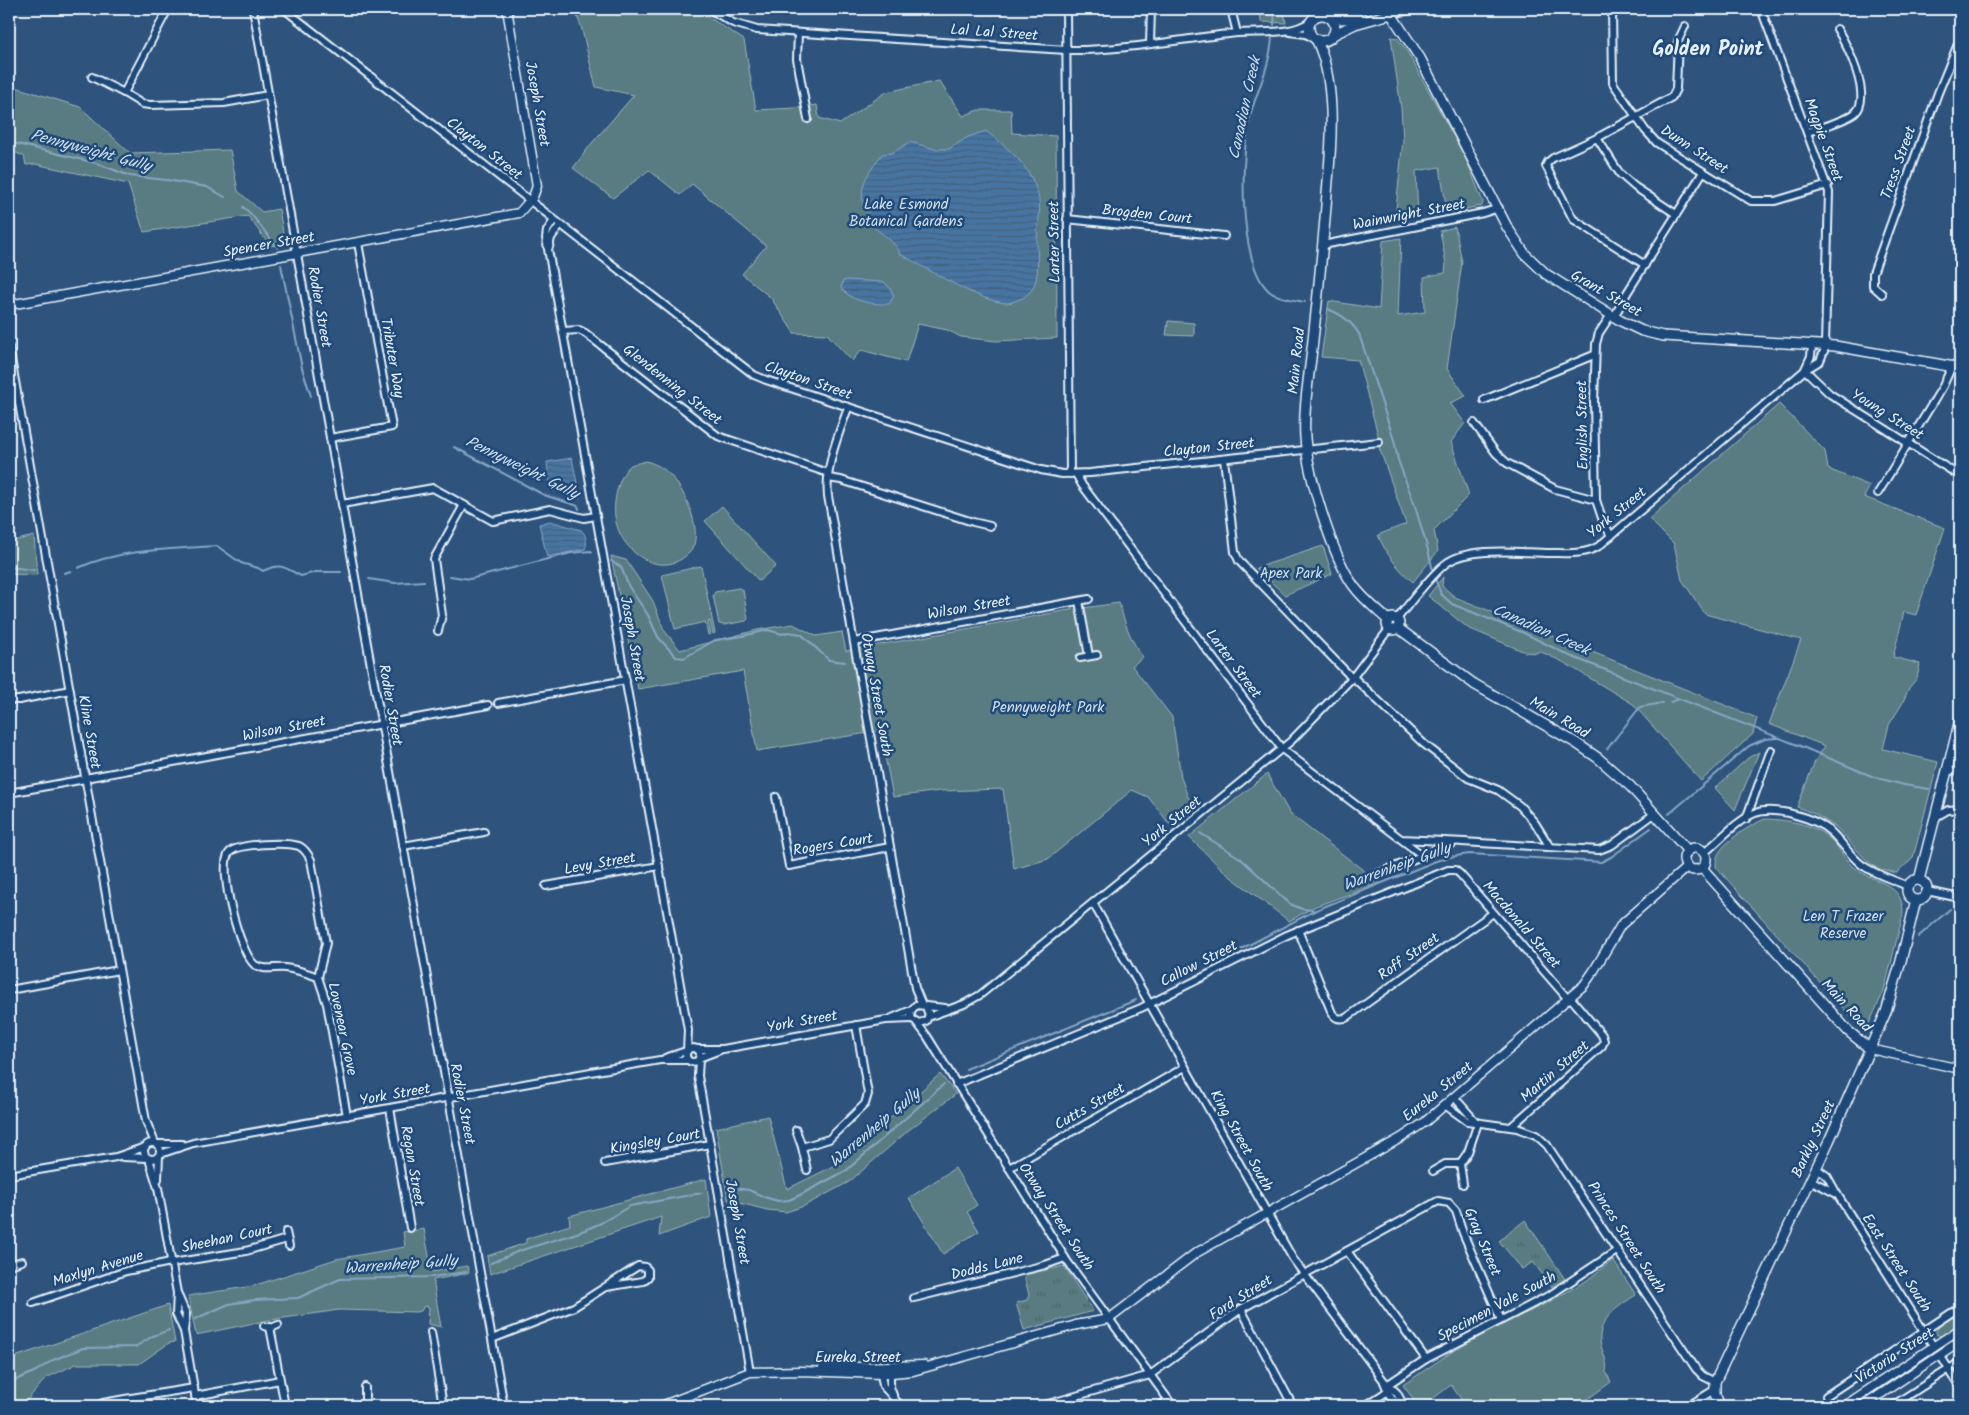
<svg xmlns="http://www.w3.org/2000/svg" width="1969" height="1415" viewBox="0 0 1969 1415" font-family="Kalam,sans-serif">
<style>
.grass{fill:url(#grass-tufts);stroke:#a0b6bc}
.park{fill:#597c81;stroke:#a0b6bc}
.water{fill:url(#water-rules);stroke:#87a7c5}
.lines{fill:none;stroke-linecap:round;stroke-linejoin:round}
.stream{stroke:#87a7c5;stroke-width:2}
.minor-casing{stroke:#e8f1f8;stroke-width:10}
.tertiary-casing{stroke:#e8f1f8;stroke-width:11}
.secondary-casing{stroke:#e8f1f8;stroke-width:12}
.minor{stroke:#1f4a7a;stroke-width:6}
.tertiary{stroke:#1f4a7a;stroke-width:8}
.secondary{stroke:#1f4a7a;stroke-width:9}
.labels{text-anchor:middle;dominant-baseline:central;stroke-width:5;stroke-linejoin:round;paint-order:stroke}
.street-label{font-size:15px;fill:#e8f1f8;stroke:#1f4a7a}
.park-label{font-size:15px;fill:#d3dfe6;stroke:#1f4a7a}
.water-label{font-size:16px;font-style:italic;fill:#d0deeb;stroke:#1f4a7a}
.district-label{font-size:20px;font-weight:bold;fill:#e8f1f8;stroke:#1f4a7a}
</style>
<defs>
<pattern id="grass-tufts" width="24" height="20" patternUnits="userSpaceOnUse" patternTransform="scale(1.25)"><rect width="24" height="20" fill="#597c81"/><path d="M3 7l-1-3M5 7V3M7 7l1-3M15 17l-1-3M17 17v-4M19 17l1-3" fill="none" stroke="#506568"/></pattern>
<pattern id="water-rules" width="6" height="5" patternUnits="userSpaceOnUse" patternTransform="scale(1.25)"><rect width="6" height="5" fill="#4775a3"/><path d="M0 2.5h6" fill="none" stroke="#465e76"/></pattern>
</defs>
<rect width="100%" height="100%" fill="#2e537d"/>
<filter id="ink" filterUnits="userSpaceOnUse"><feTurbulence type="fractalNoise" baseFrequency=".02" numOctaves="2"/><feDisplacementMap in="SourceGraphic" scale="10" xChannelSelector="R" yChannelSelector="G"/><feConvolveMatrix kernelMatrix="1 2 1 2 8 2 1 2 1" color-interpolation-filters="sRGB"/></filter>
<g filter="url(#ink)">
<g class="grass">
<path d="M1525,1220L1565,1279L1552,1287L1533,1262L1522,1269L1499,1241Z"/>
<path d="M1064,1266L1093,1311L1024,1330L1016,1303L1027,1300L1029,1295L1024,1275Z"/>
<path d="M1960,1311V1324L1943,1336L1937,1335L1936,1331L1942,1323Z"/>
</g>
<g class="park">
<path d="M574,9H696L744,40L756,110L796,108L817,105L819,118L840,124L886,92L939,81L963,116L978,110H1011L1012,133L1056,136L1057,338L996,341L961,337L947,330L918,324L906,362L861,350L852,361L827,334L794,333L771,298L742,274L766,246L692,184L680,195L649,170L613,198L573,168L592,143L634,95L596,87L581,26Z"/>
<path d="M1260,9H1284L1286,23L1261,22Z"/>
<path d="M1391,37L1397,38L1407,51L1466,159L1483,202L1482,206L1447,212L1440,167L1416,171L1418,217L1395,219L1403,140L1401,108Z"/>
<path d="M9,85L80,107L130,153L230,150L238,191L262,212L279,209L285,244L270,246L248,216L144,232L128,184L35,164L26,165L24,156L9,150Z"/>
<path d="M1455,227L1462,262L1447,369L1466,396L1450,403L1465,423L1451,442L1469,495L1434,530L1438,551L1413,582C1397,568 1386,554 1378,535L1406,524L1379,447L1378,435L1358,360L1321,357L1329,301L1379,309L1383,241L1401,238L1398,316L1425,312L1424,277L1445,273L1446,264L1440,231Z"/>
<path d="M1168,321L1194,323V336L1166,335Z"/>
<path d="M1779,404L1825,451L1828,469L1870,486L1864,497L1945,528L1916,615L1904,612L1893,657L1920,664L1917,678L1909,688L1902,704L1889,725L1883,749L1938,762L1913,858C1908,865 1901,866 1897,873L1877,868L1867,861L1836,827L1815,814L1797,807L1815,761L1825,746L1769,724L1801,640L1705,614L1682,580L1674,544L1649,519Z"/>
<path d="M646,461C656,464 664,468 671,476C685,490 706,536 689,553C662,580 623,554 616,522C613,509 615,496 619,484C622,477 624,470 631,465C635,463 641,463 646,461Z"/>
<path d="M722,506L776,566L759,581L705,521Z"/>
<path d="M34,536L37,575L9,574V542Z"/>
<path d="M1323,546L1332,574L1285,595L1256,568Z"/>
<path d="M611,556L626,560L653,601L664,630L680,650L757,630L793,624L816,636L842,632L846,651L1069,610L1119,603C1125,623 1130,640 1143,657L1132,666L1172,717L1181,777L1187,795L1194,807L1171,826L1148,797L1132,790L1048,859L1014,869L1003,789L940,791L893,797L880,731L757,751L743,671L638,689Z"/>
<path d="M701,566L715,633L713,634L710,621L708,622L711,634L708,635L705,622L675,629L662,575Z"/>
<path d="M1443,577L1442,586L1455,597L1757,718L1753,734L1701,781L1633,704L1563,662L1539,651L1537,653L1525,652L1468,628L1428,596Z"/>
<path d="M739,588L743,590L748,619L746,621L724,625L719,624L713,595L715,592Z"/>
<path d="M1759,752L1735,810L1715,788L1748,758Z"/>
<path d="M1267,774L1290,814L1380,883L1316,906L1289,921L1227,874L1189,837Z"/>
<path d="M1765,819C1790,820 1819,824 1836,845C1842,853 1847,863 1856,869C1875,883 1904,883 1903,914L1884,991L1868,1026L1865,1028L1860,1027L1716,867C1716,864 1716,859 1718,855C1723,842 1752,824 1765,819Z"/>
<path d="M940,1074L956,1094L910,1129L849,1182L804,1206L786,1212L767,1210L728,1200L716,1128L768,1116L787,1189L838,1164Z"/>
<path d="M955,1168L977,1205L967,1212L979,1231L943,1254L909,1198Z"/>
<path d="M706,1179L711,1217L659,1236L661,1217L490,1274L487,1256L526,1243V1239L570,1225L569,1216Z"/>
<path d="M424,1229L432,1272L467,1266L469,1273L433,1280L441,1327L428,1324L429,1307L424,1306L421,1311L417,1312L339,1310L264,1321L196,1335L188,1296L253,1286L336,1259L405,1247L403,1232Z"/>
<path d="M1613,1260L1636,1295C1617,1307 1595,1321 1601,1346C1604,1356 1608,1362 1606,1372L1611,1382L1578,1406H1466L1451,1385L1423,1406H1418L1403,1385L1450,1353L1499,1326L1547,1303L1586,1281Z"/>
<path d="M168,1305L175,1342L169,1343L139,1364H76L46,1378L22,1406H9V1359Z"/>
</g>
<g class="water">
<path d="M986,131C1003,144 1021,158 1031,177C1045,205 1038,212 1037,240C1037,262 1043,291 1018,300C1015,301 1011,303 1007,303C979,302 927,268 900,254C895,241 884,236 874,227C870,223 869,218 867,213C855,188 868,174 882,154L892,153L910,142L935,149H949L968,137Z"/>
<path d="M847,280L884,282L890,288L894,296L889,304C871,304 854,303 841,288L843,281Z"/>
<path d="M572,458L580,498L550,489L547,462Z"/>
<path d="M550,521L581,530C586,534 588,543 585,549L547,557L539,524Z"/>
</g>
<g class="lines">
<g class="stream">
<path d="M1274,25L1275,9"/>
<path d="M1272,36C1271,61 1260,85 1252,109C1240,147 1237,263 1269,291C1277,298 1295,300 1305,302"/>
<path d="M9,142L96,163L130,176L167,180L207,187L225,197"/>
<path d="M243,207L251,214L278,248"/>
<path d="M281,265L302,368L311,396"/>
<path d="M1328,309C1342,315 1351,321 1359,334L1394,440L1398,460L1414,503L1428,550L1433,571"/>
<path d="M454,447L544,495L578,506L579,509"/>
<path d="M611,561L621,567L629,587L648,615L658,637L676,657L684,658L715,640L743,636L768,630L782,634L788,632L801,634L829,660L845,662"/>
<path d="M9,567L34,570"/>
<path d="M78,568C121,549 171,549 217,546L241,563L258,568L263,571C282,562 284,568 301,576L316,572H341"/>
<path d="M64,573L71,571"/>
<path d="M450,576L470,579L571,553L591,551L592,552"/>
<path d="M1434,576L1441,594L1452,604L1524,633L1570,656L1800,746L1874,777L1904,785L1929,789"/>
<path d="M369,579L395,583L424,581"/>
<path d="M1670,702L1680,699"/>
<path d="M1607,749L1640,707L1663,703"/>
<path d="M1953,790H1960"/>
<path d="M1669,814L1749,746L1765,739L1778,738"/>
<path d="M1200,833L1240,858L1290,904L1302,909L1313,910"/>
<path d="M1918,937L1950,909"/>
<path d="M1241,949L1316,910L1436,861L1450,857L1469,854L1601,862L1611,857L1651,828"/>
<path d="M966,1069L1136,1000"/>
<path d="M734,1188L749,1190L764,1197L778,1201L789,1200L800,1195L847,1170L944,1084"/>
<path d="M491,1263L519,1251L580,1232L601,1223L630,1206L702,1193"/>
<path d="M195,1319L229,1304L255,1300L298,1298L340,1279L432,1277L466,1272"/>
<path d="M9,1383L36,1371L53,1360L83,1348L135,1347L153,1336L169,1330"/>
<path d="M1381,1406L1386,1402"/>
</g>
<defs>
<g id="minor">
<path d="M168,9L124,93L142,104L150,105L224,103L268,95"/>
<path d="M253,9L504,1406"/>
<path d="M284,9L754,375L766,380L1041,470L1062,474L1090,473L1379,442"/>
<path d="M709,9L733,23L757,30L1066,50C1124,51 1180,39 1237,33C1261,31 1291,36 1311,21"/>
<path d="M1066,9L1070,474"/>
<path d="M1231,9L1237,33"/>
<path d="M1612,9L1613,83L1645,130L1657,143L1751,201H1775L1828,185"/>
<path d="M1761,9L1829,192L1825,345"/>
<path d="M1391,14L1415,9"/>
<path d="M1290,32L1305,34L1315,38"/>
<path d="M798,33L797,59L808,119"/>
<path d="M1150,44L1151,9"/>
<path d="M92,77L124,93"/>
<path d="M1808,132C1821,127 1845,121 1855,113C1873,97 1847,45 1837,29"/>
<path d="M1597,138L1620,174L1635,187L1676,214"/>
<path d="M1067,219L1224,236"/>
<path d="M554,220L547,231L546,238L675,956L688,1030L687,1051"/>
<path d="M1323,245L1483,213L1499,208"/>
<path d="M549,247L551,238L560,225"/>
<path d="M1645,265L1573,219L1546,166L1548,162L1553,158L1597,138L1672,97L1676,89L1678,41L1685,26"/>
<path d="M1882,294L1873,286V273L1938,93L1960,39"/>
<path d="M1611,315L1599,333L1596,344L1594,401L1596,500L1603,521L1611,536"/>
<path d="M1614,317L1627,293L1703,172"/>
<path d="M563,331L579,330L585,333L718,436L828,473"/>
<path d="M9,347L146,1121L155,1143"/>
<path d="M1805,369L1811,356L1812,345"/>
<path d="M1805,370L1830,394L1960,476"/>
<path d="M1484,400L1594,355"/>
<path d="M848,408C838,436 825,466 828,496L915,988L922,1005"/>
<path d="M1474,423L1496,453L1507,463L1555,489L1596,500"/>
<path d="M330,438L392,427L358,243"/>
<path d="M1224,459L1235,552L1239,561L1352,678"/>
<path d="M1076,474L1082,485L1282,749L1401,839L1465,842"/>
<path d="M828,478L841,480L973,522L990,526"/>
<path d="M1878,493L1943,386L1952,366"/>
<path d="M342,504L433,488L493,521L550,509L584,518L596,516"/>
<path d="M1079,601L1089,656"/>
<path d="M1397,619C1410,603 1432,573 1448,562C1473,546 1521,553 1550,553C1567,553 1584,555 1599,546L1805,370L1820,361L1826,346"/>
<path d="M438,631L442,615L434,559L464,505"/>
<path d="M854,642L1089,599"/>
<path d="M1080,658L1097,655"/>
<path d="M1353,677L1424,744L1468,778L1498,790L1520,806L1535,823L1550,847"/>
<path d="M9,700H19L70,690"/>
<path d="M498,703L626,680"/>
<path d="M1947,770L1960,772"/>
<path d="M85,778L488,705"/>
<path d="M9,793L85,779"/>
<path d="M776,797L789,866L890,847"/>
<path d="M1936,817L1948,810L1960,809"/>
<path d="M1746,819L1771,750"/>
<path d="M1402,840L1422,855"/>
<path d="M1462,842L1599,850L1612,845L1654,814"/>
<path d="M403,846L484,832"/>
<path d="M1704,853C1720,840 1736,821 1755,813C1774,806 1816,818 1831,832C1842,842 1850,856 1862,865C1876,875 1892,879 1907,886"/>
<path d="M1370,877L1453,843"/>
<path d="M546,886L659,866"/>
<path d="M1927,891L1960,898"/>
<path d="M1093,903L1293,1259L1384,1381L1397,1393L1404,1406"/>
<path d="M1298,930L1332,1013C1336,1019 1339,1019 1346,1018L1493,913"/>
<path d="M318,977C307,973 296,969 285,968C275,967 265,971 255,965C240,954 217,869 229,853C237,843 287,842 299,846C305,849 308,854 311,860L326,943L318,977L327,1004L347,1116"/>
<path d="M9,990L119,970"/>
<path d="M926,1007L929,1015L926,1021L919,1023L912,1019L910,1012L916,1005L945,1008"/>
<path d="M928,1017L964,1004L980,995L1291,741L1353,677L1389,629"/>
<path d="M892,1018L911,1010"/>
<path d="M917,1023L927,1036L1067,1261L1173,1406"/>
<circle cx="693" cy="1055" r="7"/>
<path d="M697,1049H723L886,1020L912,1019"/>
<path d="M665,1058L686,1051"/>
<path d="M699,1058L720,1050"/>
<path d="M699,1059L698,1076L750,1372"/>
<path d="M956,1084L1141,1008L1287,935L1448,870H1455L1460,874L1568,999"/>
<path d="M1454,1097L1477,1123"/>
<path d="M1445,1105L1467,1121L1517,1128L1536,1135L1547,1145L1696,1369L1703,1376L1715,1382"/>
<path d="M390,1108L410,1228"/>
<path d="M1512,1126L1602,1046L1604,1041L1602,1035L1570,997"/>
<path d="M796,1130L802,1147L807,1170"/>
<circle cx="152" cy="1151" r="8"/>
<path d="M157,1144H182"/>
<path d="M802,1147L829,1139L865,1104L868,1094L856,1025"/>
<path d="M160,1154L193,1143L602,1070L660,1060H687"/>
<path d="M123,1157L147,1158"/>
<path d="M149,1159L158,1188L177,1293L176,1314L184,1331"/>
<path d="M605,1163L710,1144"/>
<path d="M1009,1168L1185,1067"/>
<path d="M1816,1168L1827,1176L1837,1194L1934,1347"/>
<path d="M1433,1171L1445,1164H1460"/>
<path d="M9,1175L116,1157L145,1147"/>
<path d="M158,1179L159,1156"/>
<path d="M1810,1180L1837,1194"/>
<path d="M1463,1184L1460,1164L1468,1152L1478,1123"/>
<path d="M286,1232L289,1246"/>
<path d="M1347,1251L1426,1359"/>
<path d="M172,1263L246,1251L287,1239"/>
<path d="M9,1265L22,1261"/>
<path d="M177,1293L186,1314L184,1331L197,1406"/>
<path d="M914,1298L1045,1265L1065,1258"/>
<path d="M33,1303L126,1271L171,1262"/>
<path d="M1241,1309L1293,1406"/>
<path d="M264,1326L271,1328L278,1325"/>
<path d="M270,1327L285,1406"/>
<path d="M431,1332L443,1406"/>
<path d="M492,1339L574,1307L638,1266L645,1267L648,1270V1277L643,1281L606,1287"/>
<path d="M1940,1355L1960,1387"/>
<path d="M890,1373V1387L893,1395"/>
<path d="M881,1374L883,1386L901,1406"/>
<path d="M1384,1382L1391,1398L1401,1406"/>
<path d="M1387,1385L1426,1359L1550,1295L1618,1250"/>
<path d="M365,1387V1406"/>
<path d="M195,1396L280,1380"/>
<path d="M1826,1396L1960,1307"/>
<path d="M97,1406L103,1403L125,1399L194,1388"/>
<path d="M1041,1406L1150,1375L1241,1309L1438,1201L1449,1203L1456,1211L1463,1233L1501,1320"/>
<path d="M1160,1406L1168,1400"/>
<path d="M1365,1406L1388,1391"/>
<path d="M1688,1406L1714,1390"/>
<path d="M1892,1406L1960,1362"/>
</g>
<g id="tertiary">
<path d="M9,305L519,213L533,197L537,186L507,9"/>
<path d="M1870,1049L1960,1069"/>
<path d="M1076,1325L1109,1319L1196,1253L1401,1138L1425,1122L1584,985L1593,972L1621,925L1687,867"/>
<path d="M823,1368L924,1365"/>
<path d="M661,1406L750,1372L801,1371L881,1374L913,1371L1080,1324"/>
<path d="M1844,1406L1960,1329"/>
<path d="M1863,1406L1960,1341"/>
</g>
<g id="secondary">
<circle cx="1322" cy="28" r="13"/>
<path d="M1329,17L1339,19L1362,18"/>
<path d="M1333,35L1355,24L1391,14L1420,58L1507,227L1525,254L1546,274L1621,321L1642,331L1663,336L1835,346L1960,368"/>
<path d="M1316,39C1336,79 1332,139 1328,181C1324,234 1319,287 1313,340C1310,372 1303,406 1305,438C1308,475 1332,555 1353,585C1363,599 1376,609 1388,620"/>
<circle cx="1393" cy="624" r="6"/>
<path d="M1398,628L1474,684L1576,743L1598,758L1630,786L1688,851"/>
<circle cx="1695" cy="859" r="11"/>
<path d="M1702,868L1848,1031L1870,1049"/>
<circle cx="1917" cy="890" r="10"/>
<path d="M1919,880L1960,720"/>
<path d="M1720,1406L1715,1394V1382L1829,1141L1886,1012L1901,961L1916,900"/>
</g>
</defs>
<use href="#minor" class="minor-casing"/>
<use href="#tertiary" class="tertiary-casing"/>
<use href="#secondary" class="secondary-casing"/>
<use href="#minor" class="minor"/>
<use href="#tertiary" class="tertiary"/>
<use href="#secondary" class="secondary"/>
</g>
</g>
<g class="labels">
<g class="street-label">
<text transform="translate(994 33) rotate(4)">Lal Lal Street</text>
<text transform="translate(537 104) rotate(80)">Joseph Street</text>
<text transform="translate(1823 140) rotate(70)">Magpie Street</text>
<text transform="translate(484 149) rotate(38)">Clayton Street</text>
<text transform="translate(1694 150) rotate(33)">Dunn Street</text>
<text transform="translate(1899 163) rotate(-70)">Tress Street</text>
<text transform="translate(1147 215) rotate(6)">Brogden Court</text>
<text transform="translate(1409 215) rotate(-11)">Wainwright Street</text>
<text transform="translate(1055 242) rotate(-91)">Larter Street</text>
<text transform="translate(269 245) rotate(-10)">Spencer Street</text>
<text transform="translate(1606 294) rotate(30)">Grant Street</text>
<text transform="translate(319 307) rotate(80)">Rodier Street</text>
<text transform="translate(392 358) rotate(80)">Tributer Way</text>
<text transform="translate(1297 361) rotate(-84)">Main Road</text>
<text transform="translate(808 381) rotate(19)">Clayton Street</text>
<text transform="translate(672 385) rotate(38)">Glendenning Street</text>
<text transform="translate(1887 415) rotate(32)">Young Street</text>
<text transform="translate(1583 425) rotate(-91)">English Street</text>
<text transform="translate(1209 448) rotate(-6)">Clayton Street</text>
<text transform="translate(1617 513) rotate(-39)">York Street</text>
<text transform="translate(969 608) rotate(-10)">Wilson Street</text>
<text transform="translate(632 639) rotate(80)">Joseph Street</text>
<text transform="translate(1233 664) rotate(53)">Larter Street</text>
<text transform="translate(876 695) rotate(80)">Otway Street South</text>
<text transform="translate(390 705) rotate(80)">Rodier Street</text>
<text transform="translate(1559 718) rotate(31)">Main Road</text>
<text transform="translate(284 729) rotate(-11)">Wilson Street</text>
<text transform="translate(89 732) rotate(80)">Kline Street</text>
<text transform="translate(1172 822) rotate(-39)">York Street</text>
<text transform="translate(833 845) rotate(-9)">Rogers Court</text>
<text transform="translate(600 864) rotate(-10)">Levy Street</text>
<text transform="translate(1521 925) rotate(49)">Macdonald Street</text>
<text transform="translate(1409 957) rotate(-35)">Roff Street</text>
<text transform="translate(1199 964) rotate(-27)">Callow Street</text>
<text transform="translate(1846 1006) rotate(47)">Main Road</text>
<text transform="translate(802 1022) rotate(-10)">York Street</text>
<text transform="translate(342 1029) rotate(78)">Lovenear Grove</text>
<text transform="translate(1555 1072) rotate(-41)">Martin Street</text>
<text transform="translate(1438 1092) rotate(-39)">Eureka Street</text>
<text transform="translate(395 1095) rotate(-10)">York Street</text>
<text transform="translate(462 1104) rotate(79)">Rodier Street</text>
<text transform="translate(1090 1107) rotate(-30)">Cutts Street</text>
<text transform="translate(1814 1139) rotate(-65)">Barkly Street</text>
<text transform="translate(1241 1141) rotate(61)">King Street South</text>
<text transform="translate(655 1142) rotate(-10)">Kingsley Court</text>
<text transform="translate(412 1166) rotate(80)">Regan Street</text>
<text transform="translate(1056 1217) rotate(57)">Otway Street South</text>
<text transform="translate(737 1222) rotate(80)">Joseph Street</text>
<text transform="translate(1626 1238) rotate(57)">Princes Street South</text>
<text transform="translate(227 1239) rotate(-12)">Sheehan Court</text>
<text transform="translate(1482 1242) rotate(67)">Gray Street</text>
<text transform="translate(1896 1263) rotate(57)">East Street South</text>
<text transform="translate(987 1267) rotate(-14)">Dodds Lane</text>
<text transform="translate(98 1269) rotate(-17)">Maxlyn Avenue</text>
<text transform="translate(1241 1298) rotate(-32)">Ford Street</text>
<text transform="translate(1497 1307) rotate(-28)">Specimen Vale South</text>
<text transform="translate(1895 1356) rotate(-33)">Victoria Street</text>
<text x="858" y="1358">Eureka Street</text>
</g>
<g class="park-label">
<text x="906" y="205">Lake Esmond<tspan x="906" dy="17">Botanical Gardens</tspan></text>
<text x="1291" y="574">Apex Park</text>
<text x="1048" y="708">Pennyweight Park</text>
<text x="1843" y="917">Len T Frazer<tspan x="1843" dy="17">Reserve</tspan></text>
</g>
<g class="water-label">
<text transform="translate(1245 108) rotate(-78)">Canadian Creek</text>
<text transform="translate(91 151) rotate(15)">Pennyweight Gully</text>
<text transform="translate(522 468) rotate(26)">Pennyweight Gully</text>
<text transform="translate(1541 630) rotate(24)">Canadian Creek</text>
<text transform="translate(1397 867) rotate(-20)">Warrenheip Gully</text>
<text transform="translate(875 1128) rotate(-40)">Warrenheip Gully</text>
<text transform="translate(401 1265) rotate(-4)">Warrenheip Gully</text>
</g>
<g class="district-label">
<text x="1708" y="50">Golden Point</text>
</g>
</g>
<rect width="1969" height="1415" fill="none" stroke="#1f4a7a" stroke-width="30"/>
<rect x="15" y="15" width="1939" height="1385" fill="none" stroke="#e8f1f8" stroke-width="2" filter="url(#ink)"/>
</svg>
